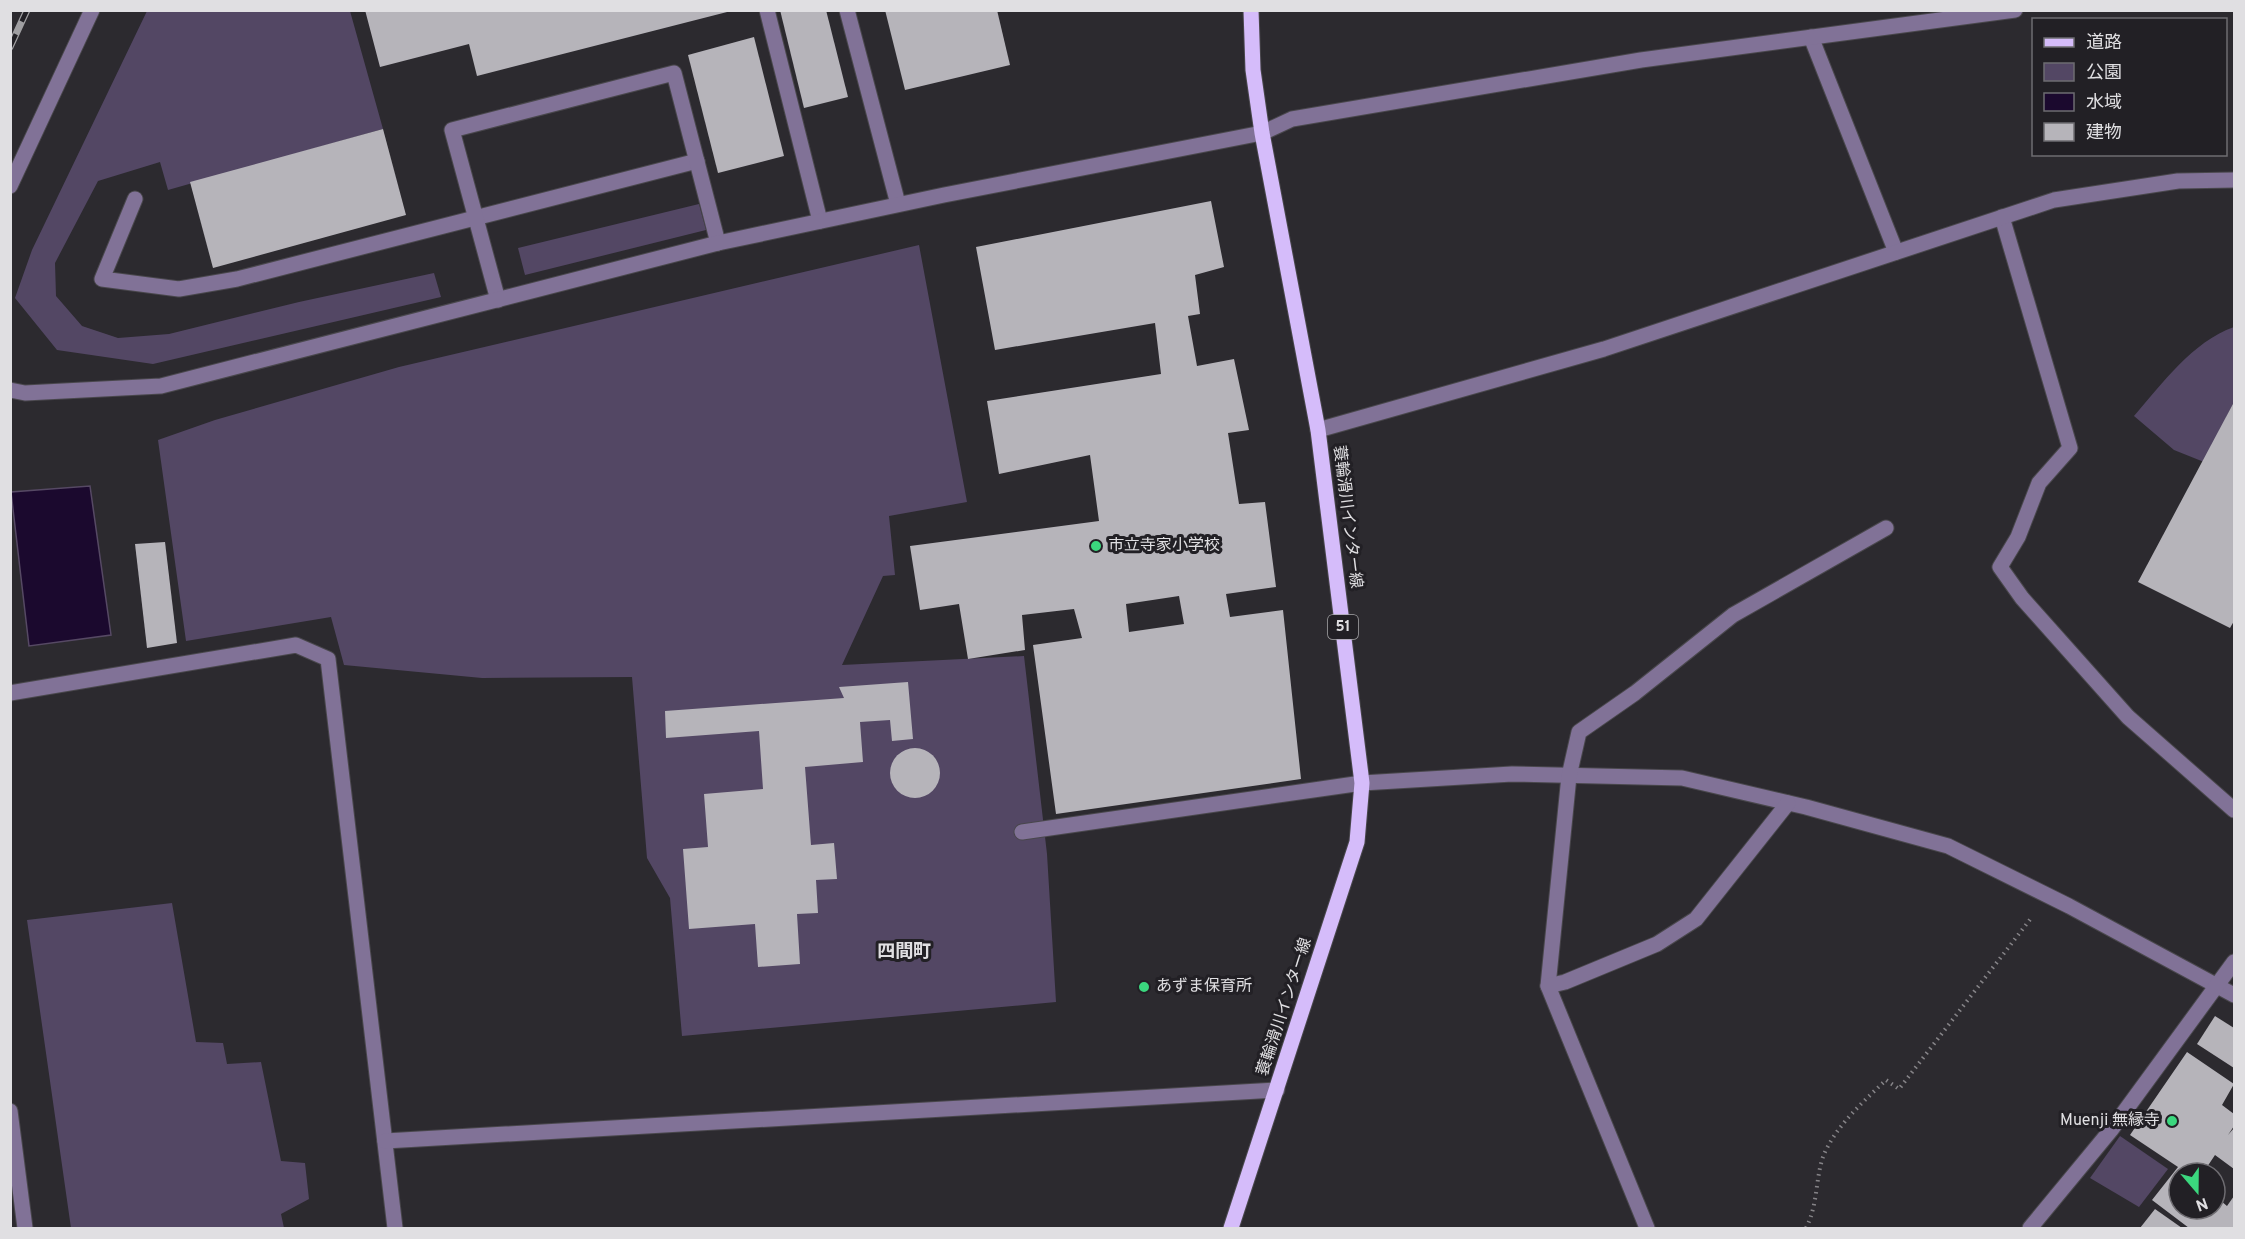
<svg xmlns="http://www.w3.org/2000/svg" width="2245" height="1239" viewBox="0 0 2245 1239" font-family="Overpass,'Noto Sans JP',sans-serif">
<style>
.green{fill:#534764}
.water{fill:#1b092e;stroke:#564964;stroke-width:1.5}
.building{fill:#b6b4ba;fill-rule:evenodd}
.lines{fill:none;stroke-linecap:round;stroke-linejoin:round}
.minor-casing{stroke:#49474c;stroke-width:17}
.major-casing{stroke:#49474c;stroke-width:17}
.path{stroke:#868488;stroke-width:4;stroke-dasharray:1.5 4.5;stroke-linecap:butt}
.minor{stroke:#817297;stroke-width:15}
.major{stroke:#d5bcfa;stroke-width:15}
.rail-casing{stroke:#a09fa2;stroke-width:7}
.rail{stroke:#222025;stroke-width:4.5;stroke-dasharray:14;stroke-linecap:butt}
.poi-dot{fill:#3bd77e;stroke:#222025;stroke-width:2}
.labels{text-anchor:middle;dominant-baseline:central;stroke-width:6;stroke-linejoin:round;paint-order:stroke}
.shield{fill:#222025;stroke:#a7a6a9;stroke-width:1.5}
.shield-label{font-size:15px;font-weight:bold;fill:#e0dfe2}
.street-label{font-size:16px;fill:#e0dfe2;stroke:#222025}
.poi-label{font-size:16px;fill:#e0dfe2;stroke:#222025;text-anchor:start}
.neighbourhood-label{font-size:18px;font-weight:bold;fill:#e0dfe2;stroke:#222025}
</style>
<rect width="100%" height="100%" fill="#2c2a2f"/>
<g class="green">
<path d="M147,11H350L383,129L168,190L160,162L98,181L55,263L56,296L82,326L118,338L169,334L299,302L434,273L441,297L153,364L57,350L15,298L32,250Z"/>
<path d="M699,204L706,230L525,275L518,248Z"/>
<path d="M919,245L967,502L889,516L895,575L883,576L842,665L1024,656L1047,854L1056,1002L682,1036L670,898L647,858L632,677L482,678L344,665L331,617L186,641L158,440L215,420L399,367Z"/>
<path d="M2234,327V402L2204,462L2174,450L2134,416C2163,383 2192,342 2234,327Z"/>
<path d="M172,903L196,1042L223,1043L227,1064L261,1062L281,1161L305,1163L309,1199L281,1214L284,1228H71L27,920Z"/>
<path d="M2120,1136L2168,1169L2139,1207L2090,1178Z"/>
</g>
<path class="water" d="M90,486L111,635L29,646L11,492Z"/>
<g class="building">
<path d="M365,10H731V11L477,76L469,44L380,67Z"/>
<path d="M780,10H826L848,97L804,108Z"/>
<path d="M885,10H997L1010,65L905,90Z"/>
<path d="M754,37L784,156L718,173L688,55Z"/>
<path d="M383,129L406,215L213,268L190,182Z"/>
<path d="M1211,201L1224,267L1195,275L1200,314L1188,316L1197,366L1234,359L1249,430L1228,433L1239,504L1265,502L1276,587L1226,594L1230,617L1283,610L1301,779L1056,814L1033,645L1082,638L1074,609L1022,615L1025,650L968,659L959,604L920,610L910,546L1099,521L1090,455L999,474L987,401L1161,374L1155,323L995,350L976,247ZM1179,596L1184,624L1129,632L1126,604Z"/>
<path d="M2234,402V621L2230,628L2138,582Z"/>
<path d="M165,542L177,643L147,648L135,544Z"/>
<path d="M908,682L913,739L892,741L890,720L860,722L863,762L805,767L811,845L834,843L837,879L816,880L818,913L797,914L800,964L758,967L755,924L689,929L683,849L708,847L704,794L763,789L759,731L666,738L665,711L844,698L839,687Z"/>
<circle cx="915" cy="773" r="25"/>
<path d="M2215,1016L2234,1028V1068L2197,1044Z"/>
<path d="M2187,1052L2234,1084L2222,1105L2234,1114V1126L2228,1135L2234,1128V1169L2215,1155L2203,1173H2179V1209H2215V1196L2227,1206L2234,1196V1228H2189L2152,1200L2178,1167L2130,1135Z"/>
<path d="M2155,1209L2182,1228H2140Z"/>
</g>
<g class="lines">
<defs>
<g id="minor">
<path d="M767,10L820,221"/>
<path d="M847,10L898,204"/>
<path d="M1811,37L1896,252"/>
<path d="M10,186L92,10"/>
<path d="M135,199L102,279L179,289L237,279L697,161"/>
<path d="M2002,217L2070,448L2039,483L2018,537L2000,567L2022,598L2128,717L2234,810"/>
<path d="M498,300L452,130L674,73L718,243"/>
<path d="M10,390L25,393L161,386L718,243L944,195L1262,133L1292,119L1641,60L2015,10"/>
<path d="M1318,430L1604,349L2054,200L2178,181L2234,180"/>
<path d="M10,693L296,645L328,659L395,1228"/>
<path d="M1022,832L1362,783L1512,774L1682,778L1806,807L1948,846L2069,906L2234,995"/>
<path d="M1548,986L1569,776L1579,732L1635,693L1733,615L1886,528"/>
<path d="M10,1111L25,1228"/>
<path d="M385,1141L1277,1090"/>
<path d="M1647,1228L1548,986L1565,982L1657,944L1696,919L1788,803"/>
<path d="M2030,1228L2111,1130L2234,962"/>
</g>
<path id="major" d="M1231,1228L1357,842L1362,783L1318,430L1262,133L1253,70L1251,10"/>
</defs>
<use href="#minor" class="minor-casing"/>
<use href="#major" class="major-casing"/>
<path class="path" d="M1806,1228C1819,1203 1815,1174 1825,1152C1838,1124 1864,1101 1886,1080L1899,1089L2032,917"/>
<use href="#minor" class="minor"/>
<use href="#major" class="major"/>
<defs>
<path id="rail" d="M10,47L27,10"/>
</defs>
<use href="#rail" class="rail-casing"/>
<use href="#rail" class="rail"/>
</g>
<g class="poi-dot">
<circle cx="1096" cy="546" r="6"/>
<circle cx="1144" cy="987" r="6"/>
<circle cx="2172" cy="1121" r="6"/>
</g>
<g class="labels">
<rect class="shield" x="1328" y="615" width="30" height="24" rx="4.5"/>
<g class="shield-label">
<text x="1343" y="627">51</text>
</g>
<g class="street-label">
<text transform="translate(1347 517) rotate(83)">蓑輪滑川インター線</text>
<text transform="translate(1285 1007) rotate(-72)">蓑輪滑川インター線</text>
</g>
<g class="poi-label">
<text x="1108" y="546">市立寺家小学校</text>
<text x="1156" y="987">あずま保育所</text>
<text x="2160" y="1121" text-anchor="end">Muenji 無縁寺</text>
</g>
<g class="neighbourhood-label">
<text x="904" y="952">四間町</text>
</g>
</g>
<rect width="2245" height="1239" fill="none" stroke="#e0dfe2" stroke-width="24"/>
<rect x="2032" y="18" width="195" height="138" fill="#222025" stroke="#6e6c71" stroke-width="1.5"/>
<rect x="2044" y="38" width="30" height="9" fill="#d5bcfa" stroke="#6e6c71" stroke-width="1.5"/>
<text x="2086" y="48" font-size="18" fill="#e0dfe2">道路</text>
<rect x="2044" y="63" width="30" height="18" fill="#534764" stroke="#6e6c71" stroke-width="1.5"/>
<text x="2086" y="78" font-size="18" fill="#e0dfe2">公園</text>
<rect x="2044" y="93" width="30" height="18" fill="#1b092e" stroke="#6e6c71" stroke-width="1.5"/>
<text x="2086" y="108" font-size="18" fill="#e0dfe2">水域</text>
<rect x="2044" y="123" width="30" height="18" fill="#b6b4ba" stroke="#6e6c71" stroke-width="1.5"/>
<text x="2086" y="138" font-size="18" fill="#e0dfe2">建物</text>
<g transform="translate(2197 1191) rotate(160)"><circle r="28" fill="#222025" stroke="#6e6c71" stroke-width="1.5"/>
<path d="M0-4.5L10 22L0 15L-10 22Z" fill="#3bd77e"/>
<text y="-9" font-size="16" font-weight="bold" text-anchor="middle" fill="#e0dfe2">N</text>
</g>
</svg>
